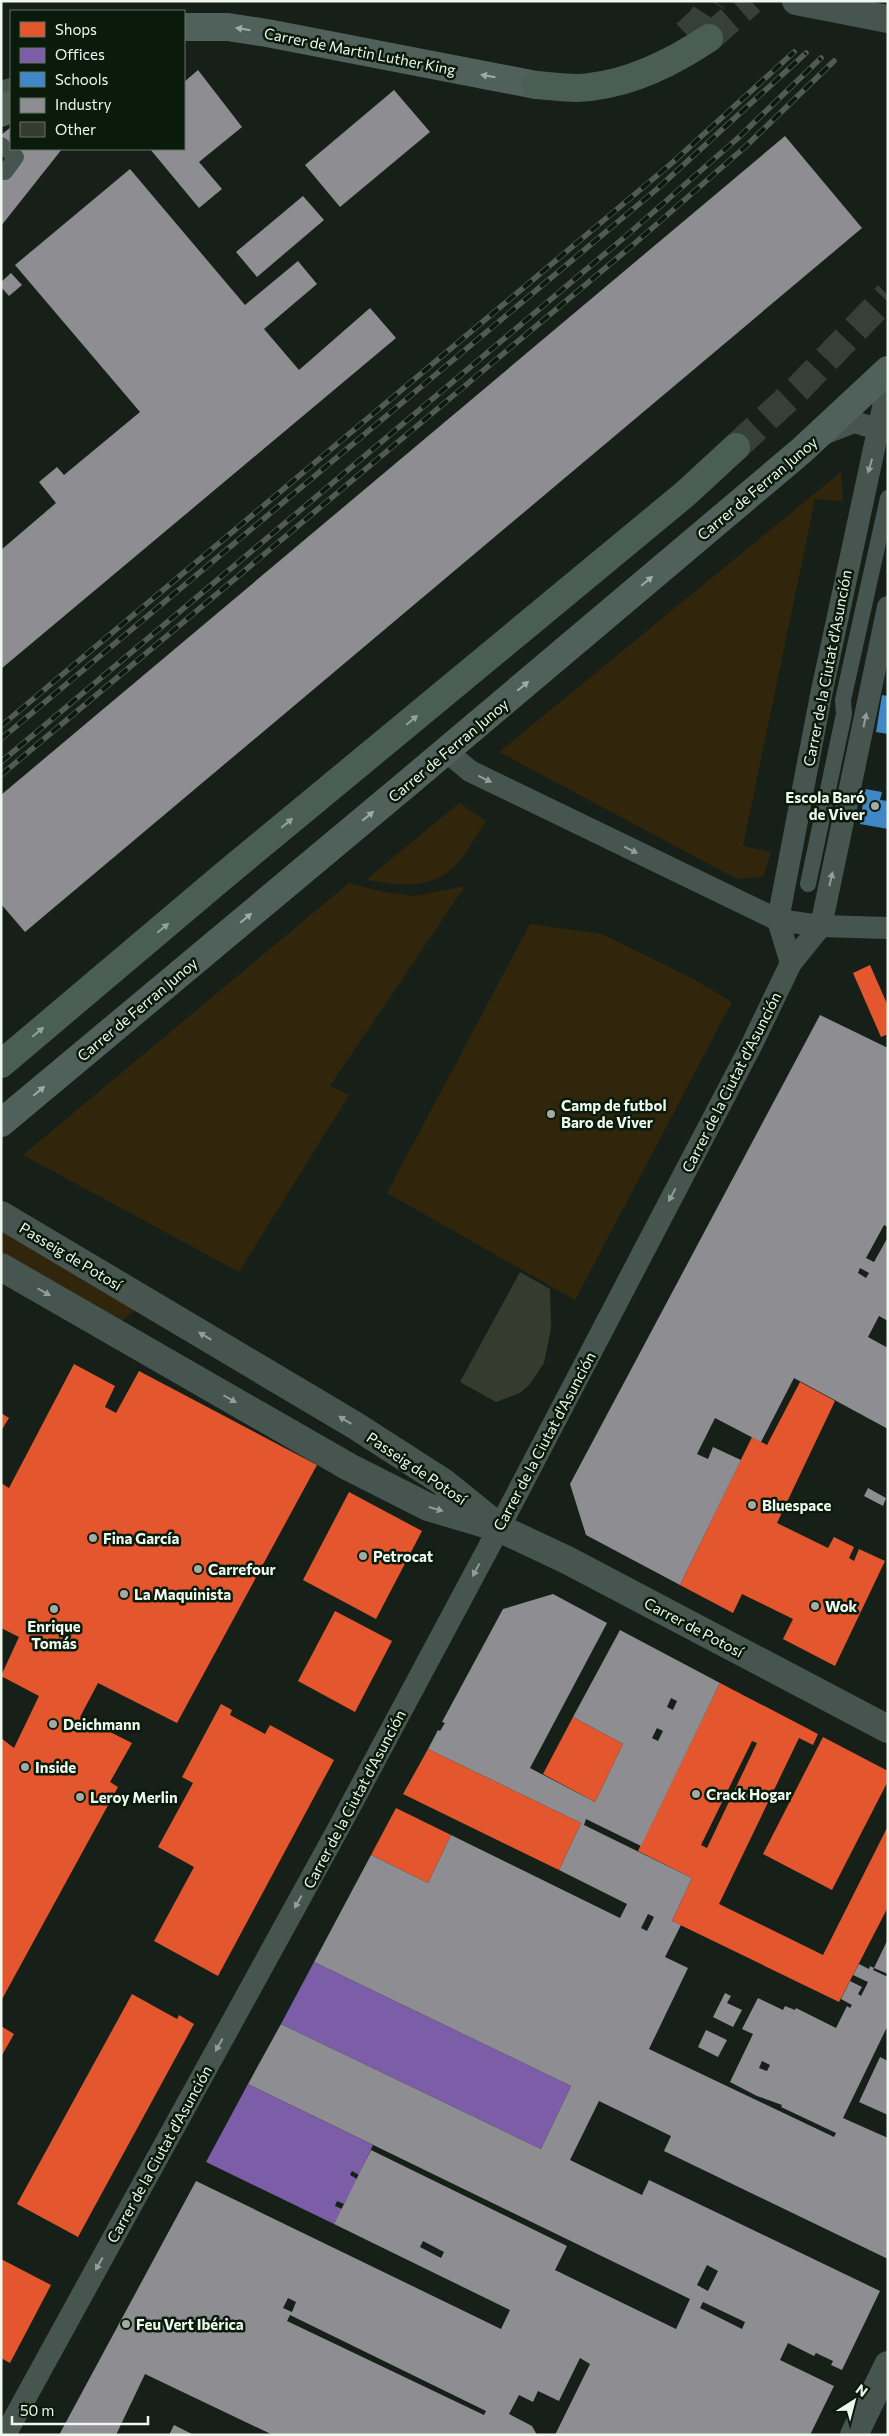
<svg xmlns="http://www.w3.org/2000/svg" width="889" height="2436" viewBox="0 0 889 2436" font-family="Commissioner,sans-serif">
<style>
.green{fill:#31260c}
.shops{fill:#e4572e;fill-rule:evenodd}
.offices{fill:#7b5ea7}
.schools{fill:#3f88c5}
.industry{fill:#8d8d92;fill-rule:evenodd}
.building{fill:#353b2e}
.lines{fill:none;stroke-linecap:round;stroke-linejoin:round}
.trunk-tunnel{stroke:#364038;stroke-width:28;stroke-dasharray:28 14;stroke-linecap:butt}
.pedestrian{stroke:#475551;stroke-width:16}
.minor{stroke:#475551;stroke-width:22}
.tertiary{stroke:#475551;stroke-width:28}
.secondary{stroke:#50615c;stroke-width:28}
.trunk{stroke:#4a5e56;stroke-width:28}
.rail-casing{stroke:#515b55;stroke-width:5.5}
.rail{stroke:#0a1a0b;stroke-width:4;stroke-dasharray:11;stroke-linecap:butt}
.oneway{fill:#9faca5}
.oneway2{fill:#929e98}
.oneway3{fill:#94a39a}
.poi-dot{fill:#a2aca3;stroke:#0a1a0b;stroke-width:2}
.labels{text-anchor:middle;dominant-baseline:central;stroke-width:5;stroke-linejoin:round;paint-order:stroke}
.street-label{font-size:15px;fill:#eef8ee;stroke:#0a1a0b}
.poi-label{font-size:15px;font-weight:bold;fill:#eef8ee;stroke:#0a1a0b;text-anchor:start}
</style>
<rect width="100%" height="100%" fill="#162018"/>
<g class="green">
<path d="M841,472L843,501L815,499L743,846L771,852L763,877L737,879L499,752Z"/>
<path d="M459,803L486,821C477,834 464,858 452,869C428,890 396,885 366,880Z"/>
<path d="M349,883L383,892L415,896L465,886L330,1086L349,1095L239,1272L23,1155Z"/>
<path d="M530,924L602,934L695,980L732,1002L575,1300L387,1193Z"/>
<path d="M1,1226L139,1307L119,1323L1,1254Z"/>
</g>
<g class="shops">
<path d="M870,965L888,1006V1034L881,1037L853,973Z"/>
<path d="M74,1364L115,1386L105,1407L116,1413L139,1371L317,1465L177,1723L98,1683L80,1717L132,1743L110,1782L118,1787L1,2001V1738L14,1748L39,1696L1,1676L19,1637L1,1628V1483L9,1488Z"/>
<path d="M800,1382L835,1401L777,1523L828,1548L834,1537L854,1547L849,1558L854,1561L859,1549L885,1561L835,1666L783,1639L793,1619L742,1594L733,1613L680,1585L752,1437L767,1445Z"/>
<path d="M1,1413L9,1418L1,1431Z"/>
<path d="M349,1492L422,1531L376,1619L303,1580Z"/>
<path d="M335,1611L392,1641L355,1712L298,1681Z"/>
<path d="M720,1683L818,1734L813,1745L799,1738L719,1904L823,1955L888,1826V1907L839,2002L672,1921L692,1878L638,1851ZM752,1741L757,1743L707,1848L701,1845Z"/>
<path d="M221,1704L232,1710L230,1715L265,1734L270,1725L334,1760L218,1976L154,1941L194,1867L158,1847L193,1783L182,1777Z"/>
<path d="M573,1717L623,1744L595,1802L543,1774Z"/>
<path d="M823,1737L888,1771V1781L832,1890L763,1854Z"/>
<path d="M428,1749L581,1823L559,1870L403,1794Z"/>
<path d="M396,1808L451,1835L428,1883L371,1855Z"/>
<path d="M132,1994L177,2019L179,2015L194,2024L78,2237L17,2204Z"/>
<path d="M1,2026L14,2034L1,2057Z"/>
<path d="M1,2259L51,2285L10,2363L1,2358Z"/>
</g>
<g class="offices">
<path d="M314,1962L571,2086L541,2149L281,2024Z"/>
<path d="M248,2084L373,2145L359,2175L352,2171L350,2175L357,2179L344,2204L337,2201L335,2206L342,2209L334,2224L206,2162Z"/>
</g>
<g class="schools">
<path d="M882,695L888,696V734L876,732Z"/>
<path d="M865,789L882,792L880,800L888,801V829L860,824Z"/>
</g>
<g class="industry">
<path d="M198,70L242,127L199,162L222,189L199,208L150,149H184V82Z"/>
<path d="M394,90L430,132L340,207L305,165Z"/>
<path d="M11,127V149H62L1,226V179L19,157L1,143V135Z"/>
<path d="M785,136L862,228L25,932L1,904V795Z"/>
<path d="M130,169L245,305L298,261L317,284L264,329L299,370L370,308L396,338L1,669V550L56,503L39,482L57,467L64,475L140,412L15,265Z"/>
<path d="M303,196L324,220L257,277L236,252Z"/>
<path d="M11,273L22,285L9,296L1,287V282Z"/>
<path d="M820,1015L888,1048V1227L884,1225L866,1258L874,1262L888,1237V1321L879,1316L868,1337L888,1348V1429L794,1378L761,1442L715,1418L697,1454L708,1459L713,1447L741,1460L680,1585L586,1535L570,1484ZM860,1268L869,1273L866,1278L858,1273Z"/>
<path d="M868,1488L886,1498L883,1506L864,1496Z"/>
<path d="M553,1594L607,1623L530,1768L595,1802L623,1744L573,1717L620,1630L720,1683L641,1846L586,1819L584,1825L692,1878L672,1921L681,1925L665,1957L688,1968L649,2049L834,2137L836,2133L781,2107L782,2105L757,2096L730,2082L753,2034L742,2029L758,1998L783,2010L785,2006L795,2010L796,2008L836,2028L847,2006L850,2008L852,2005L841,1999L850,1981L862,1987L858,1994L861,1996L868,1982L853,1975L859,1964L869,1969L870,1966L874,1968L888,1939V1974L874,1968L873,1970L888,1977V2025L843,2118L888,2138V2259L664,2151L671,2136L599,2101L570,2160L642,2195L649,2180L880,2291L842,2370L831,2365L833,2361L816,2353L814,2356L788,2343L780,2360L834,2386L810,2435H555L590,2364L580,2358L559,2401L538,2391L533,2402L519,2395L509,2414L532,2426L537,2435H273L145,2374L116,2435H59L196,2181L501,2329L510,2310L334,2224L371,2150L567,2246L555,2270L676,2329L690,2299L248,2084L281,2024L541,2149L571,2086L314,1962L371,1855L428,1883L451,1835L620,1918L627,1904L559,1870L581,1823L428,1749L438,1730L440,1731L445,1723L442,1722L503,1609ZM671,1698L677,1701L673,1710L667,1707ZM657,1728L663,1731L658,1741L652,1738ZM648,1914L654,1917L647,1931L641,1928ZM762,2061L770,2065L767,2071L759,2068ZM423,2241L444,2252L441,2258L420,2247ZM707,2265L718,2271L708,2291L697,2285ZM288,2298L296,2302L292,2312L283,2308ZM703,2302L745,2322L742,2329L700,2308ZM290,2315L486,2411L484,2415L287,2321Z"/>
<path d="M725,1993L731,1996L727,2003L742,2010L733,2027L713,2017Z"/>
<path d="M706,2030L727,2040L718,2057L698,2047Z"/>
<path d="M880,2057L888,2061V2115L859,2102Z"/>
<path d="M174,2425L194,2435H169Z"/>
</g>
<path class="building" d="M520,1272L550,1289L551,1328L544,1363L530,1384L520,1393L496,1402L460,1382Z"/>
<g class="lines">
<g class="trunk-tunnel">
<path d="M686,34L701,20L713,1"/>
<path d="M709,38L751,1"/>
<path d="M736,447L798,389L888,295"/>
</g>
<g class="pedestrian">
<path d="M1,145L16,157L5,172"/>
<path d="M808,884L844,714L843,700L888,498"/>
</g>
<g class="minor">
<path d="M1,92L11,89"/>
<path d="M823,434L854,422L888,432"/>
<path d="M446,751L470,771L778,920L821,926L888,928"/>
<path d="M791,963L778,920L821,695L888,384"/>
<path d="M5,2435L338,1829L499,1528L752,1044L791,963L821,926L888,607"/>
</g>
<g class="tertiary">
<path d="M796,1L888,19"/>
<path d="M1,1215L356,1426L443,1482L490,1520"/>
<path d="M1,1267L349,1467L428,1507L499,1528L567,1560L888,1729"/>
<path d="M854,2435L888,2365"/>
</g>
<g class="secondary">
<path d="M184,27H228L267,33L536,85"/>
<path d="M1,113L11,105"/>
<path d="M1,1123L409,782L801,451L888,370"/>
</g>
<g class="trunk">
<path d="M536,85C554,86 572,90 590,87C634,82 673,62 709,38"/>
<path d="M1,1064L221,878L685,494L736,447"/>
</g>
<defs>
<g id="rail">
<path d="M1,726L672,163L794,52"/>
<path d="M1,739L657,189L806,53"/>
<path d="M1,762L626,236L738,138L821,58"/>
<path d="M1,775L634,244L745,147L834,61"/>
</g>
</defs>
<use href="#rail" class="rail-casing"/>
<use href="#rail" class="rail"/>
</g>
<defs><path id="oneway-solid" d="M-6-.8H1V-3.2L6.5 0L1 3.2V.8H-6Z" transform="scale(1.25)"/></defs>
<g class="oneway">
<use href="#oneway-solid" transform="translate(243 29) rotate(-171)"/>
<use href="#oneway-solid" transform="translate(488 76) rotate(-170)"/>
<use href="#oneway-solid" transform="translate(647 581) rotate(-40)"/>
<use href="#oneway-solid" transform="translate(523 686) rotate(-40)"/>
<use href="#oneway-solid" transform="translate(368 816) rotate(-40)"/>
<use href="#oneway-solid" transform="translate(246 918) rotate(-40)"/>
<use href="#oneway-solid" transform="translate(39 1091) rotate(-40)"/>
</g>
<g class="oneway2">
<use href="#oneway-solid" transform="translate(870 466) rotate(106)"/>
<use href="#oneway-solid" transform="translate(865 720) rotate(-78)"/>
<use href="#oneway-solid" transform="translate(485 779) rotate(26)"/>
<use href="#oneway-solid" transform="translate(631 850) rotate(26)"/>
<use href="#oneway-solid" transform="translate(831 879) rotate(-77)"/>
<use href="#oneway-solid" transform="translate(672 1195) rotate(118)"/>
<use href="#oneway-solid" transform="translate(44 1292) rotate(30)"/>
<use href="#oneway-solid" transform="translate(205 1336) rotate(-149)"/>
<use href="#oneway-solid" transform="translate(230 1399) rotate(30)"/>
<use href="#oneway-solid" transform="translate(345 1420) rotate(-149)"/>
<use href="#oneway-solid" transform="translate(436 1509) rotate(16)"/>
<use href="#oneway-solid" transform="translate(476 1570) rotate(118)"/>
<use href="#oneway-solid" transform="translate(298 1902) rotate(119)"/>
<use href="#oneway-solid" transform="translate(219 2045) rotate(119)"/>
<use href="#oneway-solid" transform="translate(99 2264) rotate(119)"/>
</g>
<g class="oneway3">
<use href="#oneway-solid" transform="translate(412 720) rotate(-40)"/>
<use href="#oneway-solid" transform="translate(287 823) rotate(-40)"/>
<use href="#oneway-solid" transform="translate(163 928) rotate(-40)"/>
<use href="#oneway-solid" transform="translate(38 1032) rotate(-40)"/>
</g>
<g class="poi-dot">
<circle cx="875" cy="806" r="5"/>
<circle cx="551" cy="1114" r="5"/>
<circle cx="752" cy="1505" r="5"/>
<circle cx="93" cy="1538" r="5"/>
<circle cx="363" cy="1556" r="5"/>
<circle cx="198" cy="1569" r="5"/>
<circle cx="124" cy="1594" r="5"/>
<circle cx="815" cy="1606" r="5"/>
<circle cx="54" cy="1609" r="5"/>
<circle cx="53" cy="1724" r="5"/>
<circle cx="25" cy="1767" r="5"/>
<circle cx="696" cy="1794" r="5"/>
<circle cx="80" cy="1797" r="5"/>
<circle cx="126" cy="2324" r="5"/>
</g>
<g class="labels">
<g class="street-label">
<text transform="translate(360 51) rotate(11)">Carrer de Martin Luther King</text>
<text transform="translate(757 488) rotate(-40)">Carrer de Ferran Junoy</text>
<text transform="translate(827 668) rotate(-79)">Carrer de la Ciutat d'Asunción</text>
<text transform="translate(448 750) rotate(-40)">Carrer de Ferran Junoy</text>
<text transform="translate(137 1009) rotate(-40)">Carrer de Ferran Junoy</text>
<text transform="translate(731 1082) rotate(-63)">Carrer de la Ciutat d'Asunción</text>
<text transform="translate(71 1256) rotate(31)">Passeig de Potosí</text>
<text transform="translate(544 1441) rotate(-62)">Carrer de la Ciutat d'Asunción</text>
<text transform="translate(417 1468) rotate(34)">Passeig de Potosí</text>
<text transform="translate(694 1627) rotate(28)">Carrer de Potosí</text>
<text transform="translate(354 1799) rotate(-62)">Carrer de la Ciutat d'Asunción</text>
<text transform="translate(159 2154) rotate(-61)">Carrer de la Ciutat d'Asunción</text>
</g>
<g class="poi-label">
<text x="865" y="797" text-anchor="end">Escola Baró<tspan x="865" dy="17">de Viver</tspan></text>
<text x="561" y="1105">Camp de futbol<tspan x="561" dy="17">Baro de Viver</tspan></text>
<text x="762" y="1505">Bluespace</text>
<text x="103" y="1538">Fina García</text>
<text x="373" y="1556">Petrocat</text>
<text x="208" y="1569">Carrefour</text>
<text x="134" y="1594">La Maquinista</text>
<text x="825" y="1606">Wok</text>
<text x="54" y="1626" text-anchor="middle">Enrique<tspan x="54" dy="17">Tomás</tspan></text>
<text x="63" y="1724">Deichmann</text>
<text x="35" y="1767">Inside</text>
<text x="706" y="1794">Crack Hogar</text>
<text x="90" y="1797">Leroy Merlin</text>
<text x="136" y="2324">Feu Vert Ibérica</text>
</g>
</g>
<rect width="889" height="2436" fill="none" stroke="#eef8ee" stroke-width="5"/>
<rect x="10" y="10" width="175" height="140" fill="#0a1a0b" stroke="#657366"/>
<rect x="20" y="22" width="25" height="15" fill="#e4572e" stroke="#657366"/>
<text x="55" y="35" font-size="15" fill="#eef8ee">Shops</text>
<rect x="20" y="48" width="25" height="15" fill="#7b5ea7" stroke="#657366"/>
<text x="55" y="60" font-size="15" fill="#eef8ee">Offices</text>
<rect x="20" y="72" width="25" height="15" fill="#3f88c5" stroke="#657366"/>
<text x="55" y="85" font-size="15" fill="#eef8ee">Schools</text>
<rect x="20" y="98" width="25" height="15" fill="#8d8d92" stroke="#657366"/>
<text x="55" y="110" font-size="15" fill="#eef8ee">Industry</text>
<rect x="20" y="122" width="25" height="15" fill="#353b2e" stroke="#657366"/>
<text x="55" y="135" font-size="15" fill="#eef8ee">Other</text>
<g transform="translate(854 2401) rotate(36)" stroke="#0a1a0b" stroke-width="4" paint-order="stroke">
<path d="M0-4L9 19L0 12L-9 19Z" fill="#eef8ee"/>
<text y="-8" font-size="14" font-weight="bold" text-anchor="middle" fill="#eef8ee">N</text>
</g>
<path d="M12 2416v8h136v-8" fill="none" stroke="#eef8ee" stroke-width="2.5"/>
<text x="20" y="2416" font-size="15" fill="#eef8ee" stroke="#0a1a0b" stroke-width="4" paint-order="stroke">50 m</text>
</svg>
